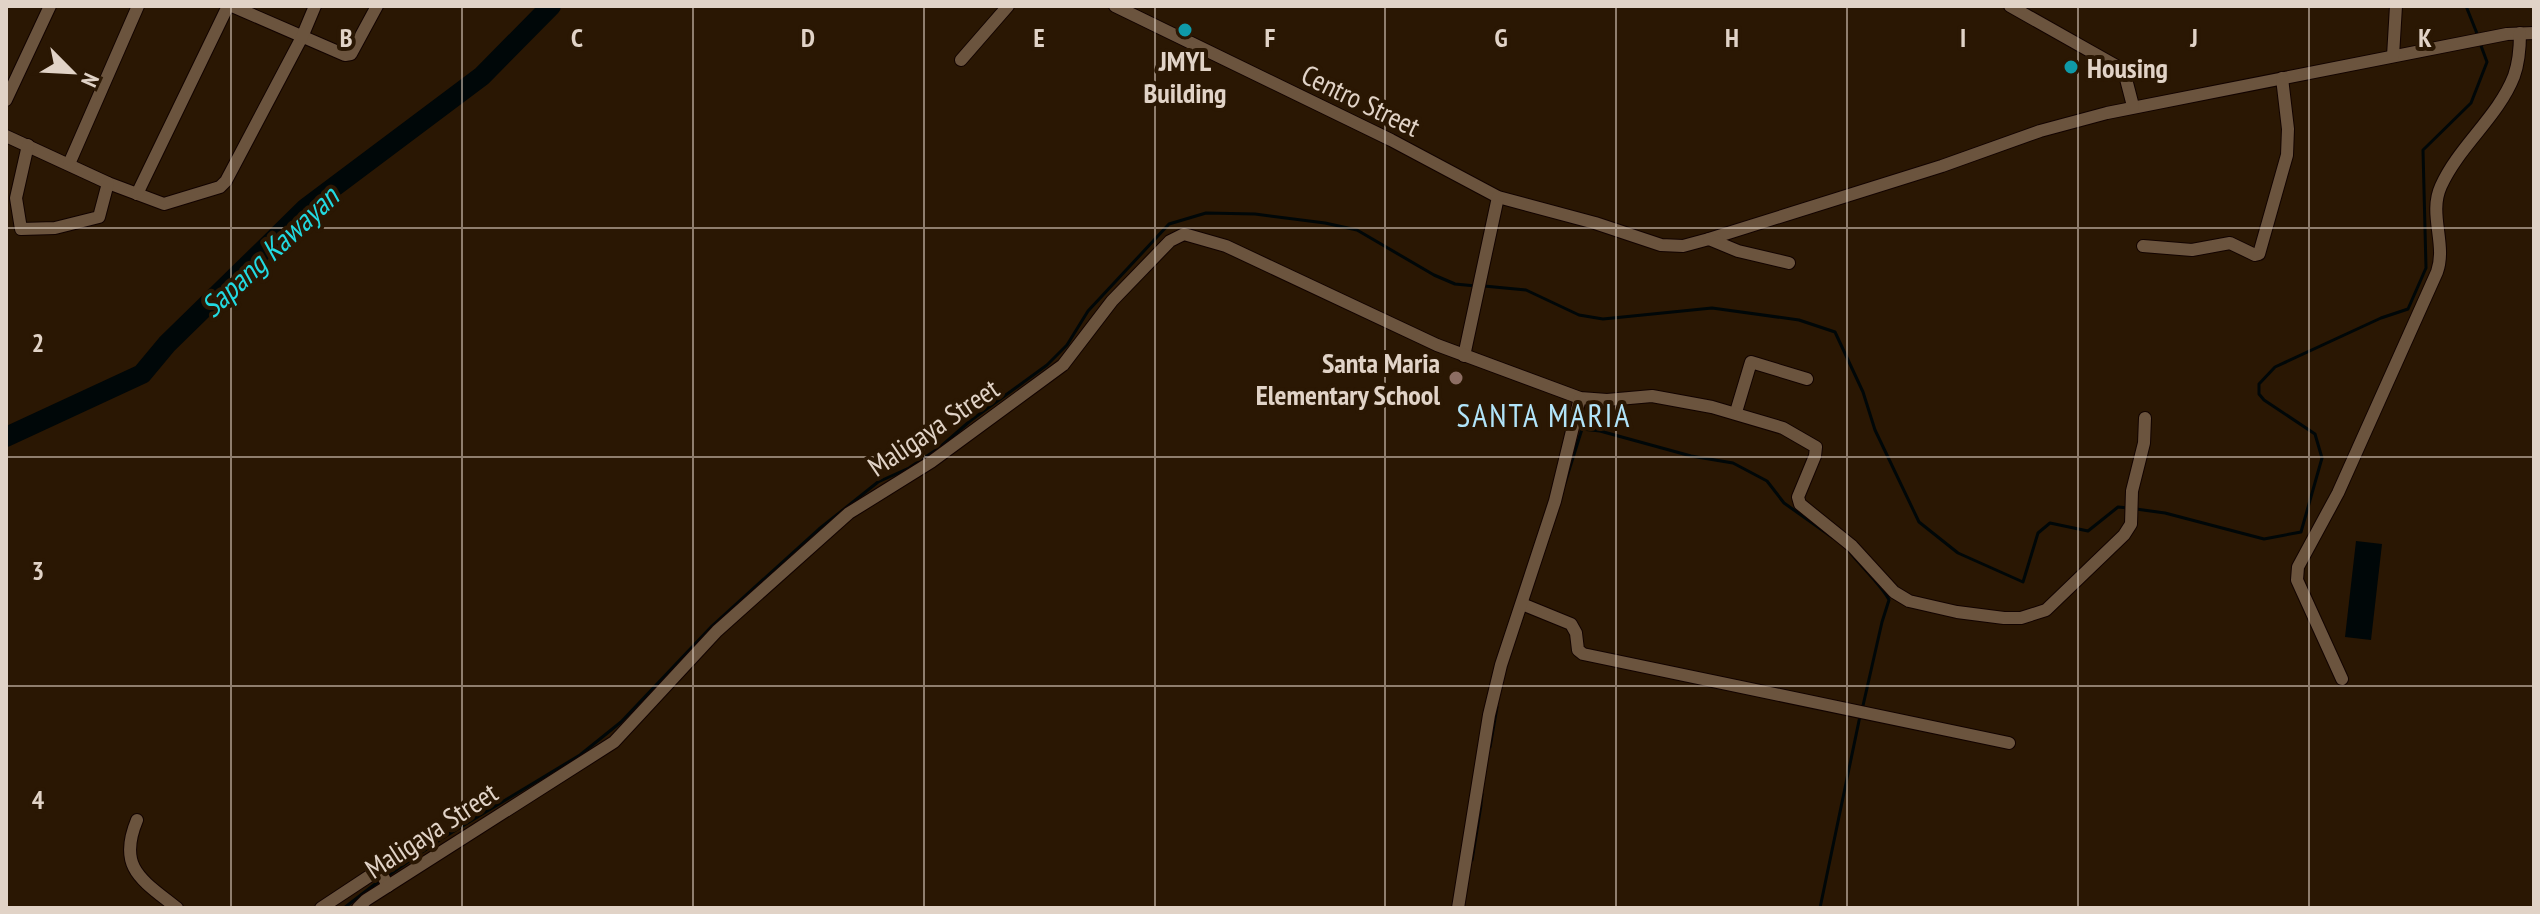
<svg xmlns="http://www.w3.org/2000/svg" width="2540" height="914" viewBox="0 0 2540 914" font-family="'PT Sans Narrow',sans-serif">
<style>
.water{fill:#000708}
.lines{fill:none;stroke-linecap:round;stroke-linejoin:round}
.stream{stroke:#000708;stroke-width:3}
.river{stroke:#000708;stroke-width:20}
.minor-casing{stroke:#120300;stroke-width:14}
.minor{stroke:#6b543e;stroke-width:12}
.grid{fill:none;stroke:#e1d3c7;stroke-width:2;stroke-opacity:0.55}
.culture-dot{fill:#0f9aa8;stroke:#2a1703;stroke-width:3}
.education-dot{fill:#8d6e63;stroke:#2a1703;stroke-width:3}
.labels{text-anchor:middle;dominant-baseline:central;stroke-width:8;stroke-linejoin:round;paint-order:stroke}
.poi-label{font-size:28px;font-weight:bold;fill:#e1d3c7;stroke:#2a1703}
.street-label{font-size:28px;fill:#e1d3c7;stroke:#2a1703}
.water-label{font-size:30px;font-style:italic;fill:#22dae1;stroke:#2a1703}
.quarter-label{font-size:32px;letter-spacing:2px;fill:#b1e4f9;stroke:#2a1703}
.grid-label{font-size:26px;text-anchor:middle;font-weight:bold;fill:#e1d3c7;stroke:#2a1703;stroke-width:8;stroke-linejoin:round;paint-order:stroke}
</style>
<rect width="100%" height="100%" fill="#2a1703"/>
<path class="water" d="M2356,541L2382,544L2371,640L2345,637Z"/>
<g class="lines">
<g class="stream">
<path d="M2466,6L2478,36"/>
<path d="M1484,286L1526,290L1579,315L1603,319L1712,308L1799,320L1835,332L1863,392L1875,430L1919,522L1958,553L2023,582L2038,533L2050,523L2088,531L2118,507L2129,508"/>
<path d="M1565,483L1582,429L1600,431L1691,456L1733,463L1767,481L1784,503L1832,537"/>
<path d="M2136,509L2165,513L2264,539L2301,532L2322,458L2315,434L2264,400L2259,394V384L2275,367L2381,318L2408,309L2426,268L2423,150L2471,103L2487,62L2480,43"/>
<path d="M1850,552C1860,565 1884,588 1889,600L1882,622L1862,710"/>
<path d="M1490,747L1497,707"/>
<path d="M1481,803L1482,794"/>
<path d="M1472,860L1481,805"/>
<path d="M386,877L441,839L580,755L621,722L712,626L819,529L878,482L909,468L939,448L970,421L1047,365L1067,345L1088,311L1169,224L1206,213L1255,214L1325,223L1357,230L1434,275L1455,284L1476,286"/>
<path d="M344,908L379,881"/>
<path d="M1820,908L1860,716"/>
</g>
<path class="river" d="M6,437L142,374L167,344L306,208L482,76L551,6"/>
<defs>
<g id="minor">
<path d="M232,6L345,55L351,54L377,6"/>
<path d="M1115,6L1391,140L1498,197L1595,223L1661,245L1683,246L1709,239L1942,166L2040,131L2107,113L2507,34L2534,33"/>
<path d="M2010,6L2120,68L2126,79L2133,106"/>
<path d="M2393,56L2396,6"/>
<path d="M961,60L1008,6"/>
<path d="M6,100L50,6"/>
<path d="M6,136L108,183L164,204L220,187L226,181L302,37L315,6"/>
<path d="M28,145L16,198L21,229L55,228L99,217L108,183"/>
<path d="M69,164L138,6"/>
<path d="M137,194L228,6"/>
<path d="M1709,239L1738,251L1789,263"/>
<path d="M2143,246L2192,250L2230,243L2255,255L2259,254L2287,155L2288,129L2282,78"/>
<path d="M1464,356L1498,197"/>
<path d="M1736,412L1751,362L1807,379"/>
<path d="M1522,604L1571,624L1576,633L1578,650L1583,654L2009,743"/>
<path d="M2342,679L2297,580L2298,567L2338,493L2437,272C2447,244 2428,214 2441,186C2459,146 2498,117 2514,76C2519,62 2520,48 2520,33"/>
<path d="M137,820C117,868 142,880 177,908"/>
<path d="M321,908L377,871H380L388,886"/>
<path d="M358,908L366,900L614,742L717,631L849,513L931,462L1063,365L1112,301L1170,241L1184,234L1226,246L1437,345L1580,398L1607,400L1652,396L1712,407L1783,428L1816,447L1815,456L1798,497L1800,504L1852,546L1894,592L1909,601L1957,612L2004,618H2021L2046,610L2124,535L2131,524L2132,491L2144,443L2145,418"/>
<path d="M1458,908L1489,715L1501,665L1555,501L1580,398"/>
</g>
</defs>
<use href="#minor" class="minor-casing"/>
<use href="#minor" class="minor"/>
</g>
<path class="grid" d="M231,6V908M462,6V908M693,6V908M924,6V908M1155,6V908M1385,6V908M1616,6V908M1847,6V908M2078,6V908M2309,6V908M6,228H2534M6,457H2534M6,686H2534"/>
<g class="culture-dot">
<circle cx="1185" cy="30" r="8"/>
<circle cx="2071" cy="67" r="8"/>
</g>
<circle class="education-dot" cx="1456" cy="378" r="8"/>
<g class="labels">
<g class="poi-label">
<text x="1185" y="60">JMYL<tspan x="1185" dy="32">Building</tspan></text>
<text x="2087" y="67" text-anchor="start">Housing</text>
<text x="1440" y="362" text-anchor="end">Santa Maria<tspan x="1440" dy="32">Elementary School</tspan></text>
</g>
<g class="street-label">
<text transform="translate(1361 100) rotate(26)">Centro Street</text>
<text transform="translate(933 427) rotate(-34)">Maligaya Street</text>
<text transform="translate(431 830) rotate(-33)">Maligaya Street</text>
</g>
<g class="water-label">
<text transform="translate(269 251) rotate(-43)">Sapang Kawayan</text>
</g>
<g class="quarter-label">
<text x="1544" y="415">SANTA MARIA</text>
</g>
</g>
<g class="grid-label">
<text x="346" y="47">B</text>
<text x="577" y="47">C</text>
<text x="808" y="47">D</text>
<text x="1039" y="47">E</text>
<text x="1270" y="47">F</text>
<text x="1501" y="47">G</text>
<text x="1732" y="47">H</text>
<text x="1963" y="47">I</text>
<text x="2194" y="47">J</text>
<text x="2425" y="47">K</text>
<text x="38" y="352">2</text>
<text x="38" y="580">3</text>
<text x="38" y="809">4</text>
</g>
<rect width="2540" height="914" fill="none" stroke="#e1d3c7" stroke-width="16"/>
<g transform="translate(72 72) rotate(114)" stroke="#2a1703" stroke-width="6" paint-order="stroke">
<path d="M0-6L14 30L0 20L-14 30Z" fill="#e1d3c7"/>
<text y="-12" font-size="22" font-weight="bold" text-anchor="middle" fill="#e1d3c7">N</text>
</g>
</svg>
